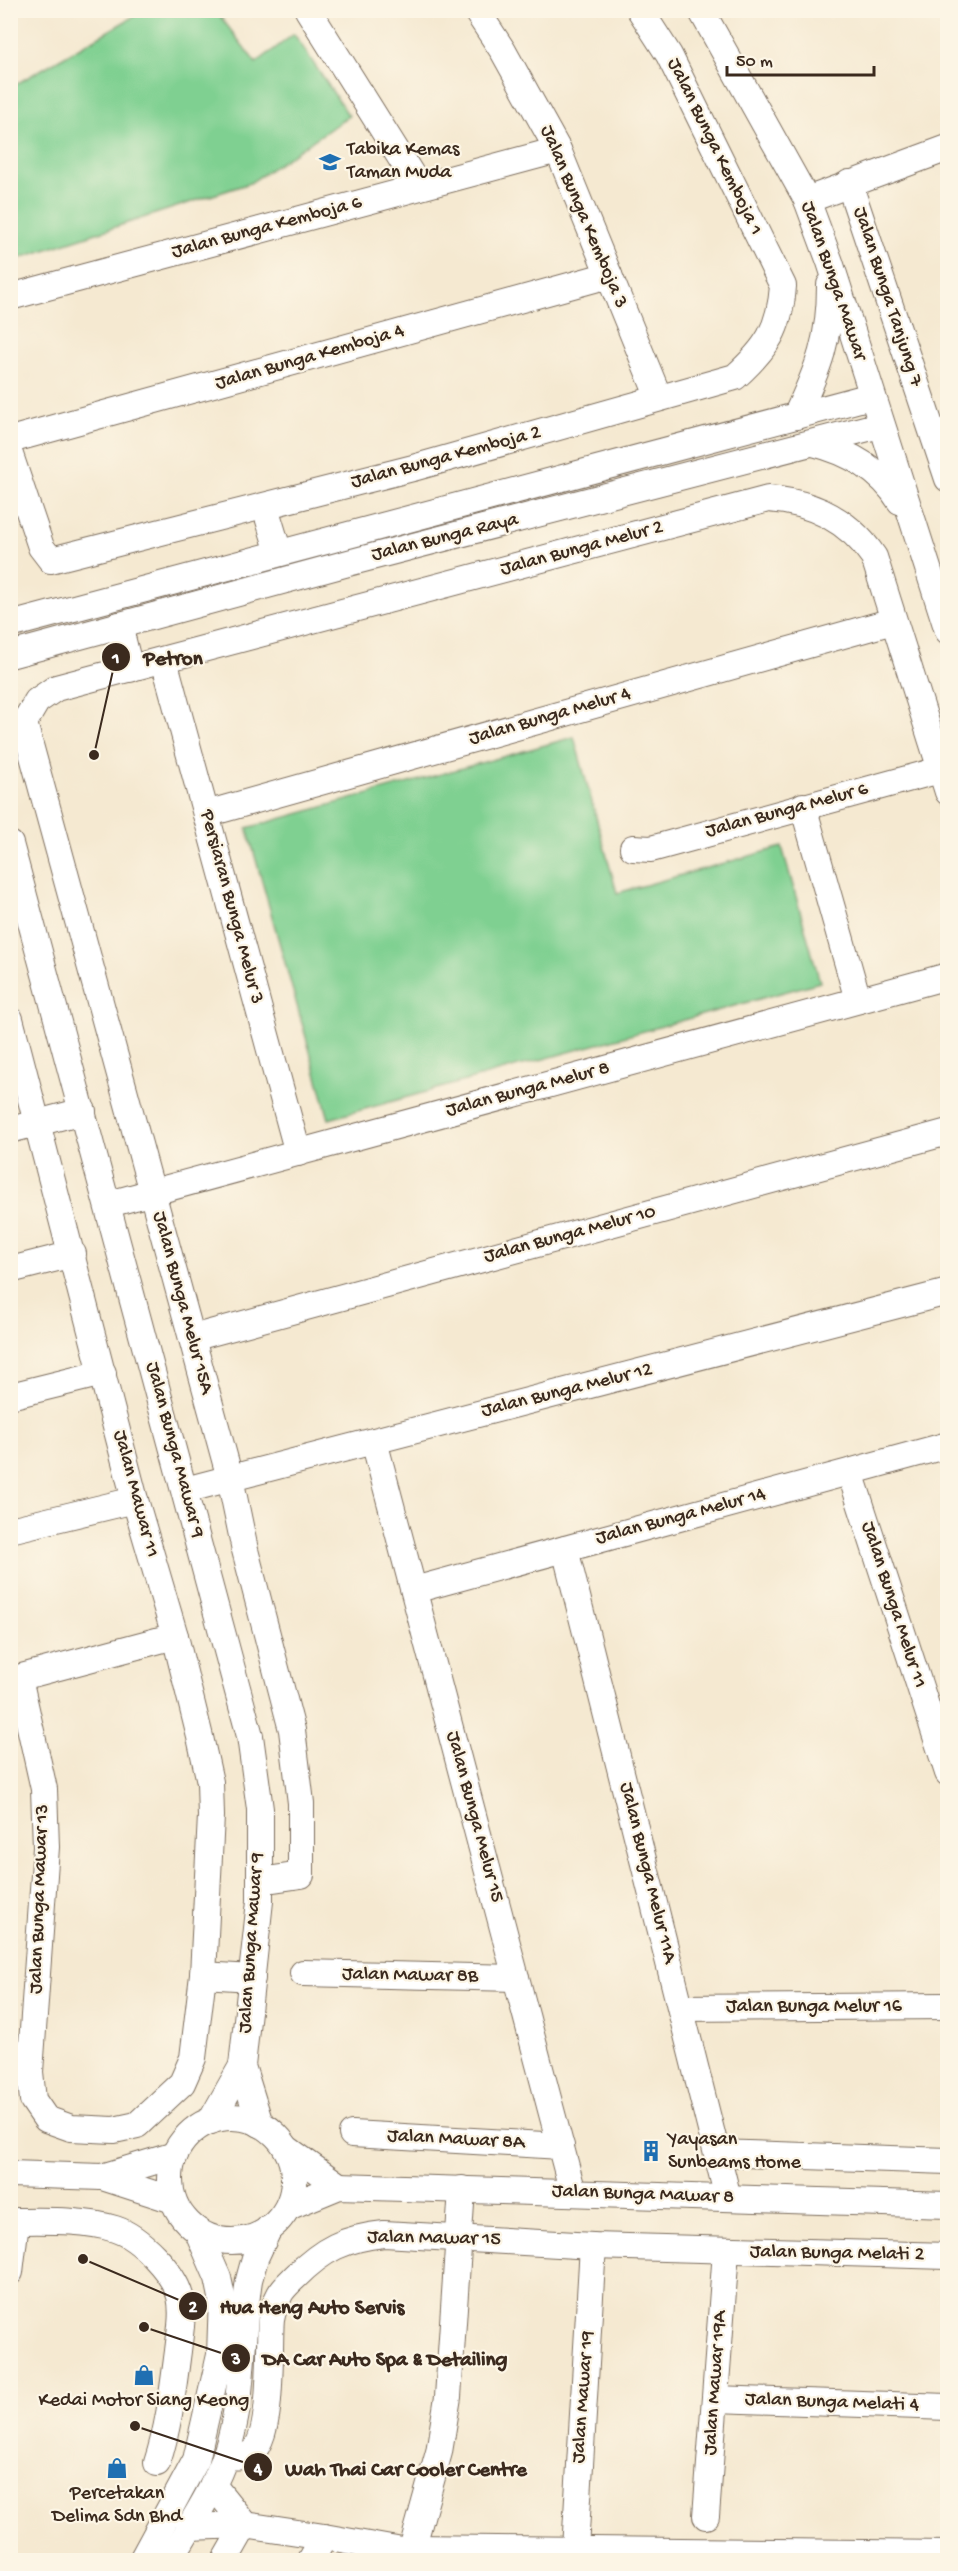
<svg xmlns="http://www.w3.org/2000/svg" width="958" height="2571" viewBox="0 0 958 2571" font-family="'Gochi Hand',sans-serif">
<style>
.green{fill:#7fd091;stroke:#5d7d58;stroke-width:1.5}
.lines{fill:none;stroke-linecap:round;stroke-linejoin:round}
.minor-casing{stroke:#7c6d5d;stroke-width:28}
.minor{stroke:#fff;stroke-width:26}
.labels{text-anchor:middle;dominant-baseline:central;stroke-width:4.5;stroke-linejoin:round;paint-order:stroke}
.street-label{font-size:20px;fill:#3b2a1e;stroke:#fcf5e5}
.poi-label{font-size:20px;fill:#3b2a1e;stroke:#fcf5e5;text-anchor:start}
.leader{fill:none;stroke:#3b2a1e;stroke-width:2}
.callout-dot{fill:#3b2a1e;stroke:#fcf5e5;stroke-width:2}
.mark-label{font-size:18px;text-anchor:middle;font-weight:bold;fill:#fff}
.callout-label{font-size:21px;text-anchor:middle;font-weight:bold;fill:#3b2a1e;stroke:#fcf5e5;stroke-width:4.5;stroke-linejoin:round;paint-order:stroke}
</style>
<rect width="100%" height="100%" fill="#fcf5e5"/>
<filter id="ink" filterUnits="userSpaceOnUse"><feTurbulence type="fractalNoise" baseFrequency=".0167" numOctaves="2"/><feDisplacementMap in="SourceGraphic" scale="12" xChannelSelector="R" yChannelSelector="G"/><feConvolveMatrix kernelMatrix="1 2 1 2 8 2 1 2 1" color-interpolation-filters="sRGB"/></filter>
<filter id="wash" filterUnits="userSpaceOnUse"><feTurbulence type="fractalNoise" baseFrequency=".008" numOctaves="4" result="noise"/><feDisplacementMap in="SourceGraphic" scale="24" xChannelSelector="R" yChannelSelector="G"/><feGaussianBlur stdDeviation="1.35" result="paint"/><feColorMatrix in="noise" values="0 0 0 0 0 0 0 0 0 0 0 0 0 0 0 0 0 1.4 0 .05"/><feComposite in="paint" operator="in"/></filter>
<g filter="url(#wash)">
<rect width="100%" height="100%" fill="#f5e9d1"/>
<g class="green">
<path d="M143,11H216L256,63L294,34L349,116L250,183L20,258L11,232V87Z"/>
<path d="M574,737L617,893L782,847L820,982L329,1119L247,828Z"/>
</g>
</g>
<g filter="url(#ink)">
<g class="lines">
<defs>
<g id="minor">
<path d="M308,10L419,187"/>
<path d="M476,10L503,51L558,150L659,398"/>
<path d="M701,10L807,200L830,262L948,631"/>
<path d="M849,183L948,479"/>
<path d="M807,200L948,148"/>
<path d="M10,297L558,150"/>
<path d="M796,416C819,367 830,340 830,285"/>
<path d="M10,440L609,275"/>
<path d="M813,443C849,452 880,469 900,501"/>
<path d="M10,455L41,547L51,560L413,468L735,377C767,348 780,329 783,286L669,55L640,10"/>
<path d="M265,507L279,553"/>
<path d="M10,625L871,396"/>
<path d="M119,625L130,669"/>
<path d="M10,655L352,562L880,425"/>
<path d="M164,660L298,1153"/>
<path d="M803,806L858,1000"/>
<path d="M206,814L893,621"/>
<path d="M10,844L250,1736L260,1809V1901L242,2066L260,2124"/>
<path d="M633,848L651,849L940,770"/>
<path d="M10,1019L135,1500L175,1636L200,1737L210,1782L211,1816L203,1975L193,2058L182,2083L137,2125L114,2130L71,2128L46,2119L33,2100L30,2072L46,1847L44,1789L19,1678"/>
<path d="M10,1130L83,1111"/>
<path d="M109,1204L948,976"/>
<path d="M10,1270L73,1254"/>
<path d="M192,1338L948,1132"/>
<path d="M10,1396L103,1373"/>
<path d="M374,1441L573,2193"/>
<path d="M850,1472L948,1773"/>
<path d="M185,1490L948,1292"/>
<path d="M10,1530L135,1500"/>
<path d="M565,1549L728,2198"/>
<path d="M414,1590L948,1445"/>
<path d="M10,1680L175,1636"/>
<path d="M260,1881L301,1875V1803L292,1730L245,1550L230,1478L24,723L37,701L56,688L768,499C812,502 849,520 874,557L948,792"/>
<path d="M303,1973L516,1978"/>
<path d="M203,1975L252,1978"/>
<path d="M681,2008L948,2006"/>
<circle cx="232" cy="2179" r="62"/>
<path d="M211,2121L242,2066"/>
<path d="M352,2134L561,2146"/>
<path d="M286,2148L339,2186"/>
<path d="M717,2153L948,2161"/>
<path d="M10,2174L102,2177L173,2200"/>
<path d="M102,2177L175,2155"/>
<path d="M288,2207L339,2186L948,2205"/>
<path d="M10,2221C44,2221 83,2219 115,2229C140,2237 173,2272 180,2296C184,2314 180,2333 178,2351C173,2389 169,2426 157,2463"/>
<path d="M10,2272L16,2221"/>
<path d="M716,2399L948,2407"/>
<path d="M226,2456C231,2456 239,2457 245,2456C276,2448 268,2346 271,2320C272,2313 276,2301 280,2294C283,2288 290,2282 295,2277C323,2249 345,2238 384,2234L593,2246L948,2256"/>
<path d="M213,2485L245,2525"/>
<path d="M706,2516L726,2251"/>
<path d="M188,2527L245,2525L324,2537L413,2553"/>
<path d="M414,2548L948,2554"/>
<path d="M575,2549L593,2246"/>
<path d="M142,2560L196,2460L220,2355L222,2297L218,2278L198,2232"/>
<path d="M170,2560C189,2526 214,2491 226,2454C245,2399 240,2337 249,2280L255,2258L269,2228"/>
<path d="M225,2560L245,2525"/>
<path d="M311,2560L324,2537"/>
<path d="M409,2560L439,2452L448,2397L462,2189"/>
</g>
</defs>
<use href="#minor" class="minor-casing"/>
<use href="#minor" class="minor"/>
</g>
</g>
<defs>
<symbol id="school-bare" viewBox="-9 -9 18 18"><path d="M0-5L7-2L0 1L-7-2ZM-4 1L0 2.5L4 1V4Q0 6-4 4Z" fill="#1f6fb2" stroke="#fcf5e5" stroke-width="2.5" paint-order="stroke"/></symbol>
<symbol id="building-bare" viewBox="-9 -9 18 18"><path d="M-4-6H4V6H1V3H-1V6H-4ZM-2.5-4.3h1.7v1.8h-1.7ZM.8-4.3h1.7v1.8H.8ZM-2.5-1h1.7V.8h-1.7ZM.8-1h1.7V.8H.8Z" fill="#1f6fb2" stroke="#fcf5e5" stroke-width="2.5" paint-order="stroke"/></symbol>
<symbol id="shop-bare" viewBox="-9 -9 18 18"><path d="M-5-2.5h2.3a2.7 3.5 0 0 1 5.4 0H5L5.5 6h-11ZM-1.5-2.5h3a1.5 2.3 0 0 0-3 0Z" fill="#1f6fb2" stroke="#fcf5e5" stroke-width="2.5" paint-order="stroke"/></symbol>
</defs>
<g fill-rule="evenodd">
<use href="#school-bare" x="315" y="147" width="30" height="30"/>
<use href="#building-bare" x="636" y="2136" width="30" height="30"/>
<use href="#shop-bare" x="129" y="2360" width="30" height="30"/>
<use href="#shop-bare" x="102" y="2453" width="30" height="30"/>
</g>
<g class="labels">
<g class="street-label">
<text transform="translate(714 147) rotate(64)">Jalan Bunga Kemboja 1</text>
<text transform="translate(583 217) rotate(67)">Jalan Bunga Kemboja 3</text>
<text transform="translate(267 228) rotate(-15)">Jalan Bunga Kemboja 6</text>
<text transform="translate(833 281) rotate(71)">Jalan Bunga Mawar</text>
<text transform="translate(887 297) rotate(72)">Jalan Bunga Tanjung 7</text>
<text transform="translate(310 358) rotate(-16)">Jalan Bunga Kemboja 4</text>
<text transform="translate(446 458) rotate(-15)">Jalan Bunga Kemboja 2</text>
<text transform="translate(445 538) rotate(-14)">Jalan Bunga Raya</text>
<text transform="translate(582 549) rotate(-15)">Jalan Bunga Melur 2</text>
<text transform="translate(550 717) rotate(-16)">Jalan Bunga Melur 4</text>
<text transform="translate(787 811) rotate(-15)">Jalan Bunga Melur 6</text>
<text transform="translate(231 907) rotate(75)">Persiaran Bunga Melur 3</text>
<text transform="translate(528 1090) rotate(-15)">Jalan Bunga Melur 8</text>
<text transform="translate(570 1235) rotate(-15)">Jalan Bunga Melur 10</text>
<text transform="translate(182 1303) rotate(75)">Jalan Bunga Melur 15A</text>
<text transform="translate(567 1391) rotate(-14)">Jalan Bunga Melur 12</text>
<text transform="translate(174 1450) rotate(75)">Jalan Bunga Mawar 9</text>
<text transform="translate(135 1494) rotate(75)">Jalan Mawar 11</text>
<text transform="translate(681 1517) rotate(-15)">Jalan Bunga Melur 14</text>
<text transform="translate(893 1605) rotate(72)">Jalan Bunga Melur 11</text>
<text transform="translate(474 1817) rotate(75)">Jalan Bunga Melur 15</text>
<text transform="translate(647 1873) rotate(76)">Jalan Bunga Melur 11A</text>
<text transform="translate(40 1899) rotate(-88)">Jalan Bunga Mawar 13</text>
<text transform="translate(252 1943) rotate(-86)">Jalan Bunga Mawar 9</text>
<text transform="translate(410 1976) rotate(1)">Jalan Mawar 8B</text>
<text x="814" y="2007">Jalan Bunga Melur 16</text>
<text transform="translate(456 2140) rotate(3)">Jalan Mawar 8A</text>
<text transform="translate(643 2195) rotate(2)">Jalan Bunga Mawar 8</text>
<text transform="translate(434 2239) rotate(1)">Jalan Mawar 15</text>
<text transform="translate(837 2254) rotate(1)">Jalan Bunga Melati 2</text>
<text transform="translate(716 2383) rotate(-86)">Jalan Mawar 19A</text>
<text transform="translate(584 2397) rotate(-86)">Jalan Mawar 19</text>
<text transform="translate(832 2403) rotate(2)">Jalan Bunga Melati 4</text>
</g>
<g class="poi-label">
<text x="347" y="150">Tabika Kemas<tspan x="347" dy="23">Taman Muda</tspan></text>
<text x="668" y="2140">Yayasan<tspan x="668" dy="23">Sunbeams Home</tspan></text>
<text x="144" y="2401" text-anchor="middle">Kedai Motor Siang Keong</text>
<text x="117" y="2494" text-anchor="middle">Percetakan<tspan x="117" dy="23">Delima Sdn Bhd</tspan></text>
</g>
</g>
<path class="leader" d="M94 755L116 657M83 2259L193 2306M144 2327L236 2358M135 2426L258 2467"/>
<g class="callout-dot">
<circle cx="94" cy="755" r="6"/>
<circle cx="83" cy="2259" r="6"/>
<circle cx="144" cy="2327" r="6"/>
<circle cx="135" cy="2426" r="6"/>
<circle cx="116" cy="657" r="15"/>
<circle cx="193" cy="2306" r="15"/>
<circle cx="236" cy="2358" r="15"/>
<circle cx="258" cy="2467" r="15"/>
</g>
<g class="mark-label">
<text x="116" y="663">1</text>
<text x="193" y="2312">2</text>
<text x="236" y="2364">3</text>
<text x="258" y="2474">4</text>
</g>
<g class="callout-label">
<text x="173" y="664">Petron</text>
<text x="312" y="2313">Hua Heng Auto Servis</text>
<text x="385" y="2365">DA Car Auto Spa &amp; Detailing</text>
<text x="406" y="2475">Wah Thai Car Cooler Centre</text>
</g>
<rect width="958" height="2571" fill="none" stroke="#fcf5e5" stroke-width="36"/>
<path d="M727 66v9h147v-9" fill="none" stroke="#3b2a1e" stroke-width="3"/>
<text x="736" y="66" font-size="18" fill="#3b2a1e" stroke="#fcf5e5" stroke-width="4.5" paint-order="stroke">50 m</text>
</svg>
